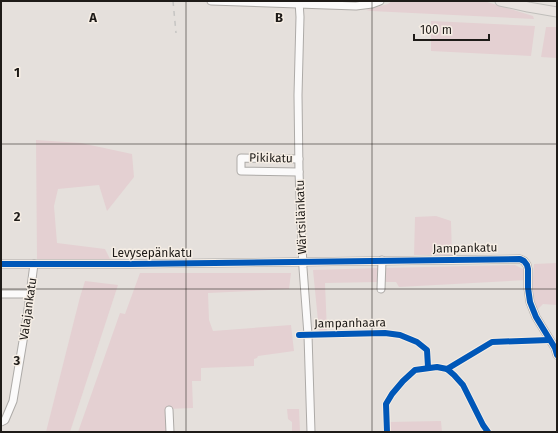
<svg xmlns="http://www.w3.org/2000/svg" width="558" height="433" viewBox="0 0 558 433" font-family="'Fira Sans',sans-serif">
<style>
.green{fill:#e4d0d2}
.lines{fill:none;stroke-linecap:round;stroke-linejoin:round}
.minor-casing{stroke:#adaaa7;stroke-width:9}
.major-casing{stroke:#c0bebb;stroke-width:11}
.minor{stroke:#fbfafa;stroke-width:7}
.major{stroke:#e9e3e0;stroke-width:9}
.rail{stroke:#c6c5c3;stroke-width:1.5;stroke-dasharray:5 5;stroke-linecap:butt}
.cycleway-casing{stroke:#f6eee5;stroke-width:8}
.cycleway{stroke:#0057b8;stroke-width:6}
.grid{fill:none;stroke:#1e1b18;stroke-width:1;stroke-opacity:0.55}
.labels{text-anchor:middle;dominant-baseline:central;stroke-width:3;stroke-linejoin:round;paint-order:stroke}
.street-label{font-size:12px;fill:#1e1b18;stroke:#f6eee5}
.grid-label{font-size:13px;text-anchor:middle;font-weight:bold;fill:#1e1b18;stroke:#f6eee5;stroke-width:3;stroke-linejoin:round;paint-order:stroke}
</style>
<rect width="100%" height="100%" fill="#e5e0dc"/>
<g class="green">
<path d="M392,1H484L533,16L534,19L371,11L366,10L388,4Z"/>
<path d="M431,21L535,26L531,56L431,51Z"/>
<path d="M546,27H557V58L541,57Z"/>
<path d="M36,140L81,143L132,154L134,177L107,211L99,185L58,189L54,206L57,243L105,249L110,259H37Z"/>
<path d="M436,216L451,221L452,255H414L415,217Z"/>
<path d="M557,263V305L543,304L537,310C530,294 533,281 534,264Z"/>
<path d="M515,265L525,270L526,280L399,287L396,282H383V268Z"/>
<path d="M379,268V282L325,283L327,332L319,331L313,270Z"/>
<path d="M140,273H291L289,289L208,293L209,320L213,331L291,325L294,351L258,356L257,358L254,359V366L201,368V381H192L193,408L167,409V432H78L120,313L125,314Z"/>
<path d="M85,281L118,285L70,432H46L80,297Z"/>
<path d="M287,409H299L300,432H292V422L288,419Z"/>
<path d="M441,421L442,432H389L388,422Z"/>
</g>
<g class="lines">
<defs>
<g id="minor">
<path d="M211,1L356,6L372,4L380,1"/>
<path d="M299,1L300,17L298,95L299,172L303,268L308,335L311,432"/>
<path d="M299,172L241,171V158L299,159"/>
<path d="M1,264H130L520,259L524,261L527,265L528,269V288L530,302L536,317L555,348L557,355"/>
<path d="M381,289L382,260"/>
<path d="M1,294H30"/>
<path d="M169,410L170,432"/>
<path d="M1,422L5,420L13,401L27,317L34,264"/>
</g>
<path id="major" d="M500,1L528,7L557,12"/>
</defs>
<use href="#minor" class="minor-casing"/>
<use href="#major" class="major-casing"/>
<use href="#minor" class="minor"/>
<use href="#major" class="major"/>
<path class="rail" d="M173,1L176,33"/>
<defs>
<g id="cycleway">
<path d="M1,264H130L520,259L524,261L527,265L528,269V288L530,302L536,317L555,348L557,355"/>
<path d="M299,335L385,333L400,335L417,342L427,350L428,367"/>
<path d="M447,369L492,342L549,340"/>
<path d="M387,432L386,404L392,394L403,381L415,370L437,367L447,369L454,375L463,385L483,425L488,432"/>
</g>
</defs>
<use href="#cycleway" class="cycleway-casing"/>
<use href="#cycleway" class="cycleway"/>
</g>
<path class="grid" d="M186,1V432M372,1V432M1,144H557M1,289H557"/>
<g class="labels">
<g class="street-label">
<text transform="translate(271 158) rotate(1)">Pikikatu</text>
<text transform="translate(301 217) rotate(-92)">Wärtsilänkatu</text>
<text transform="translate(465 248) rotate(-1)">Jampankatu</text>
<text x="152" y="253">Levysepänkatu</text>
<text transform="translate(28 309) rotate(-82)">Valajankatu</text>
<text transform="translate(350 323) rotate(-1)">Jampanhaara</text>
</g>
</g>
<g class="grid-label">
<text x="93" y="22">A</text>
<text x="279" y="22">B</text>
<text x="17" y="77">1</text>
<text x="17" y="221">2</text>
<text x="17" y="365">3</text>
</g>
<rect width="558" height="433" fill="none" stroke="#1e1b18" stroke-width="4"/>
<path d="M414 34v6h75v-6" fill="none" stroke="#1e1b18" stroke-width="2"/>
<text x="420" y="34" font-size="12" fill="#1e1b18" stroke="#f6eee5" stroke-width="3" paint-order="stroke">100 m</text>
</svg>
